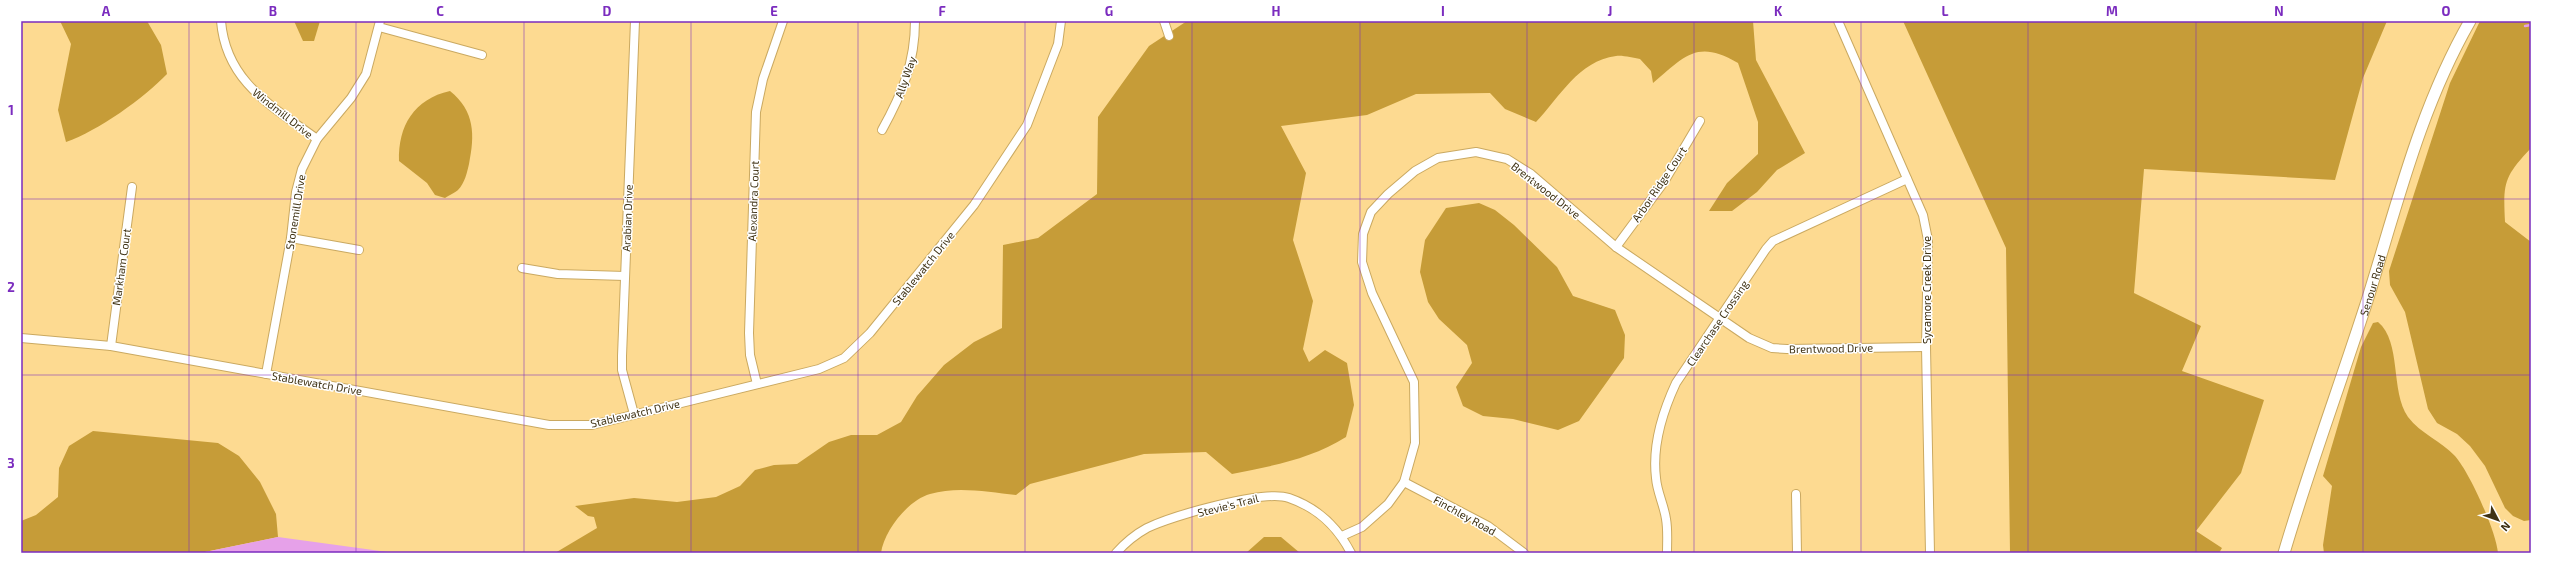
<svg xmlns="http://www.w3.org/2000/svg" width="2552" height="574" viewBox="0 0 2552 574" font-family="'Exo 2',sans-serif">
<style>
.forest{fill:#c69c38}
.water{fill:#e6a1e9}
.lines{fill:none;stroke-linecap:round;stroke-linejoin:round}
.stream{stroke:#e6a1e9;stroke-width:2.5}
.street-casing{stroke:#caa961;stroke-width:10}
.secondary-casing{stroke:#caa961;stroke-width:13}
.street{stroke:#fff;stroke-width:8}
.secondary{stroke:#fff;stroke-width:11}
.grid{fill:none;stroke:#7b2cbf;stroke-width:1;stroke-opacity:0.55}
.labels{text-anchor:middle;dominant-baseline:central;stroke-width:3;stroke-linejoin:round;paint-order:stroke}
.street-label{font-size:11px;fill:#3f3214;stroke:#fff}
.neatline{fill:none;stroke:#7b2cbf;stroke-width:1.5}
.grid-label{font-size:13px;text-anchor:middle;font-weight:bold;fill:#7b2cbf}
</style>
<rect width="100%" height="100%" fill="#fdda91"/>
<g class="forest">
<path d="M60,21H147L161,45L167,74C144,98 98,131 66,142L58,110L71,44Z"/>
<path d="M294,21H320L314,41H303Z"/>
<path d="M1187,21H1753L1756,60L1805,153L1777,170L1757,192L1732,211H1709L1727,183L1758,154V122L1738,63C1697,39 1685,56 1653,83L1651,71L1640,59C1633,58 1623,55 1616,56C1578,61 1560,97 1536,122L1505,109L1490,93L1416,94L1367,115L1281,126L1306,173L1293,240L1313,301L1303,349L1309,362L1325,350L1347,363L1354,405L1346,437C1311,459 1272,466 1232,474L1206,452L1144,454L1030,484L1016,495C988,492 957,486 930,494C908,500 884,531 881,553H555L597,528L594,517L588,516L575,506L634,498L677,502L716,497L740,486L755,470L774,465L797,464L829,442L851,435H877L901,422L917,396L944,365L974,342L1002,328L1003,245L1038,238L1097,194L1098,117L1149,46Z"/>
<path d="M1903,21H2387L2363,78L2335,180L2144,169L2134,293L2201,326L2182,371L2264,400L2241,473L2196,531L2222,548L2219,553H2010L2006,248Z"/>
<path d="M2480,21H2531V148C2504,177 2503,182 2505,222L2531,242V520L2524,521L2513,516L2505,508L2485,466L2470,446L2457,434L2437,423L2428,409L2405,312L2390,285L2389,271L2450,83Z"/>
<path d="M450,91C475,111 475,135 469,164C467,172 465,183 458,190C455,193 449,195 445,198L435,195L427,183L399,161C398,126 414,99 450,91Z"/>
<path d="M1479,203L1495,210L1514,225L1557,267L1573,296L1615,310L1625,335L1624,358L1579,421L1558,430L1513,419L1483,416L1463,406L1456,387L1472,363L1467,345L1439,319L1428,302L1420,272L1425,240L1446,208Z"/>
<path d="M2378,322C2402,342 2390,391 2408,417C2421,434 2441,441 2455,456C2470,473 2496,531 2498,553H2324L2323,545L2332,486L2323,476L2361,347L2373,323Z"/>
<path d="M93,431L218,443L239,456L260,482L276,514L278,537L200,553H21V521L36,515L58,497L59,468L69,446Z"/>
<path d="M1264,537H1281L1300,553H1246Z"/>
</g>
<path class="water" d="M278,537L395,553H200Z"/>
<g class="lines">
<path class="stream" d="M2525,26L2531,25"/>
<defs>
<g id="street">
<path d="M221,21C226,82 272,106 317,139"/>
<path d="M1164,21L1169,36"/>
<path d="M1838,21L1923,215L1928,240L1926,347L1930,553"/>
<path d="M379,27L482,55"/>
<path d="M882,130C902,94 915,63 915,21"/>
<path d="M291,238L359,250"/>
<path d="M1616,247L1664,182L1700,121"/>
<path d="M522,268L558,274L625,276"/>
<path d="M21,338L111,346L549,425H592L819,369L844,358L870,333L974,205L1027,125L1058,44L1061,21"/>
<path d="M111,346L132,187"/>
<path d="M266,374L291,238L296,192L302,169L317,139L351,98L366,74L380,21"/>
<path d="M757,384L750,355L749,333L756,112L763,79L783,21"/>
<path d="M634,414L622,370V356L635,21"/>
<path d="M1404,482L1488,526L1524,553"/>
<path d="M1796,494L1797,553"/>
<path d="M1342,536L1362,527L1388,504L1404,482L1415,443L1414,382L1372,293L1362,262L1363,234L1371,212L1388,194L1415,171L1438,158L1476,152L1507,159L1531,174L1616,247L1749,338L1772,348L1787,349L1926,347"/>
<path d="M1116,553C1125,543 1136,534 1147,528C1172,516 1264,489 1289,498C1318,508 1337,526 1351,553"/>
<path d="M1667,553C1667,542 1668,530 1666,519C1664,505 1657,492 1656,478C1652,445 1662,413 1676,383L1766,249L1773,241L1907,179"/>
</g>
<g id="secondary">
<path id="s1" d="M2284,553C2309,468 2340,385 2367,301C2397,205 2420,108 2470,21"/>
</g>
</defs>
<use href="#street" class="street-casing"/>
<use href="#secondary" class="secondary-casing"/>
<use href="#street" class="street"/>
<use href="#secondary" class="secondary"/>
</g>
<path class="grid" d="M189,21V553M356,21V553M524,21V553M691,21V553M858,21V553M1025,21V553M1192,21V553M1360,21V553M1527,21V553M1694,21V553M1861,21V553M2028,21V553M2196,21V553M2363,21V553M21,199H2531M21,375H2531"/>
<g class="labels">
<g class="street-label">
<text transform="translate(905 77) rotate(-71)">Ally Way</text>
<text transform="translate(283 113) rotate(38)">Windmill Drive</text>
<text transform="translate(1659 184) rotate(-56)">Arbor Ridge Court</text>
<text transform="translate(1546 190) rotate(38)">Brentwood Drive</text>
<text transform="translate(753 201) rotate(-88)">Alexandra Court</text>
<text transform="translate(295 212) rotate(-81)">Stonemill Drive</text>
<text transform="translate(627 218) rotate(-88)">Arabian Drive</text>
<text transform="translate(121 267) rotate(-82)">Markham Court</text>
<text transform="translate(923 268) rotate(-51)">Stablewatch Drive</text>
<text stroke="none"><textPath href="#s1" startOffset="282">Senour Road</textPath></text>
<text transform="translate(1926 290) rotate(-90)">Sycamore Creek Drive</text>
<text transform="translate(1717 323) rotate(-56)">Clearchase Crossing</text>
<text transform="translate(1831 348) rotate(-1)">Brentwood Drive</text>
<text transform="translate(317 383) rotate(10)">Stablewatch Drive</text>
<text transform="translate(635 413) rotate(-13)">Stablewatch Drive</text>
<text transform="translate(1228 505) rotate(-14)">Stevie’s Trail</text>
<text transform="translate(1465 515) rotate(29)">Finchley Road</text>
</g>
</g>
<rect width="2552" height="574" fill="none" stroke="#ffffff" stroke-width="44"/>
<g transform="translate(2498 520) rotate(131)" stroke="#ffffff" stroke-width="3" paint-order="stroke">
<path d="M0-3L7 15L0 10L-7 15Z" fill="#3f3214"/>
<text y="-6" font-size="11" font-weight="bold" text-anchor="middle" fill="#3f3214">N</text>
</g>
<rect x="22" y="22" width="2508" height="530" class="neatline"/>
<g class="grid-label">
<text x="106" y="16">A</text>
<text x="273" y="16">B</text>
<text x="440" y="16">C</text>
<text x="607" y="16">D</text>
<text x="774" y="16">E</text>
<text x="942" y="16">F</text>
<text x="1109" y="16">G</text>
<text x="1276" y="16">H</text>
<text x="1443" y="16">I</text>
<text x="1610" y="16">J</text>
<text x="1778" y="16">K</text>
<text x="1945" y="16">L</text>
<text x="2112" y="16">M</text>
<text x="2279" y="16">N</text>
<text x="2446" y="16">O</text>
<text x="11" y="115">1</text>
<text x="11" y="292">2</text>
<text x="11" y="468">3</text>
</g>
</svg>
